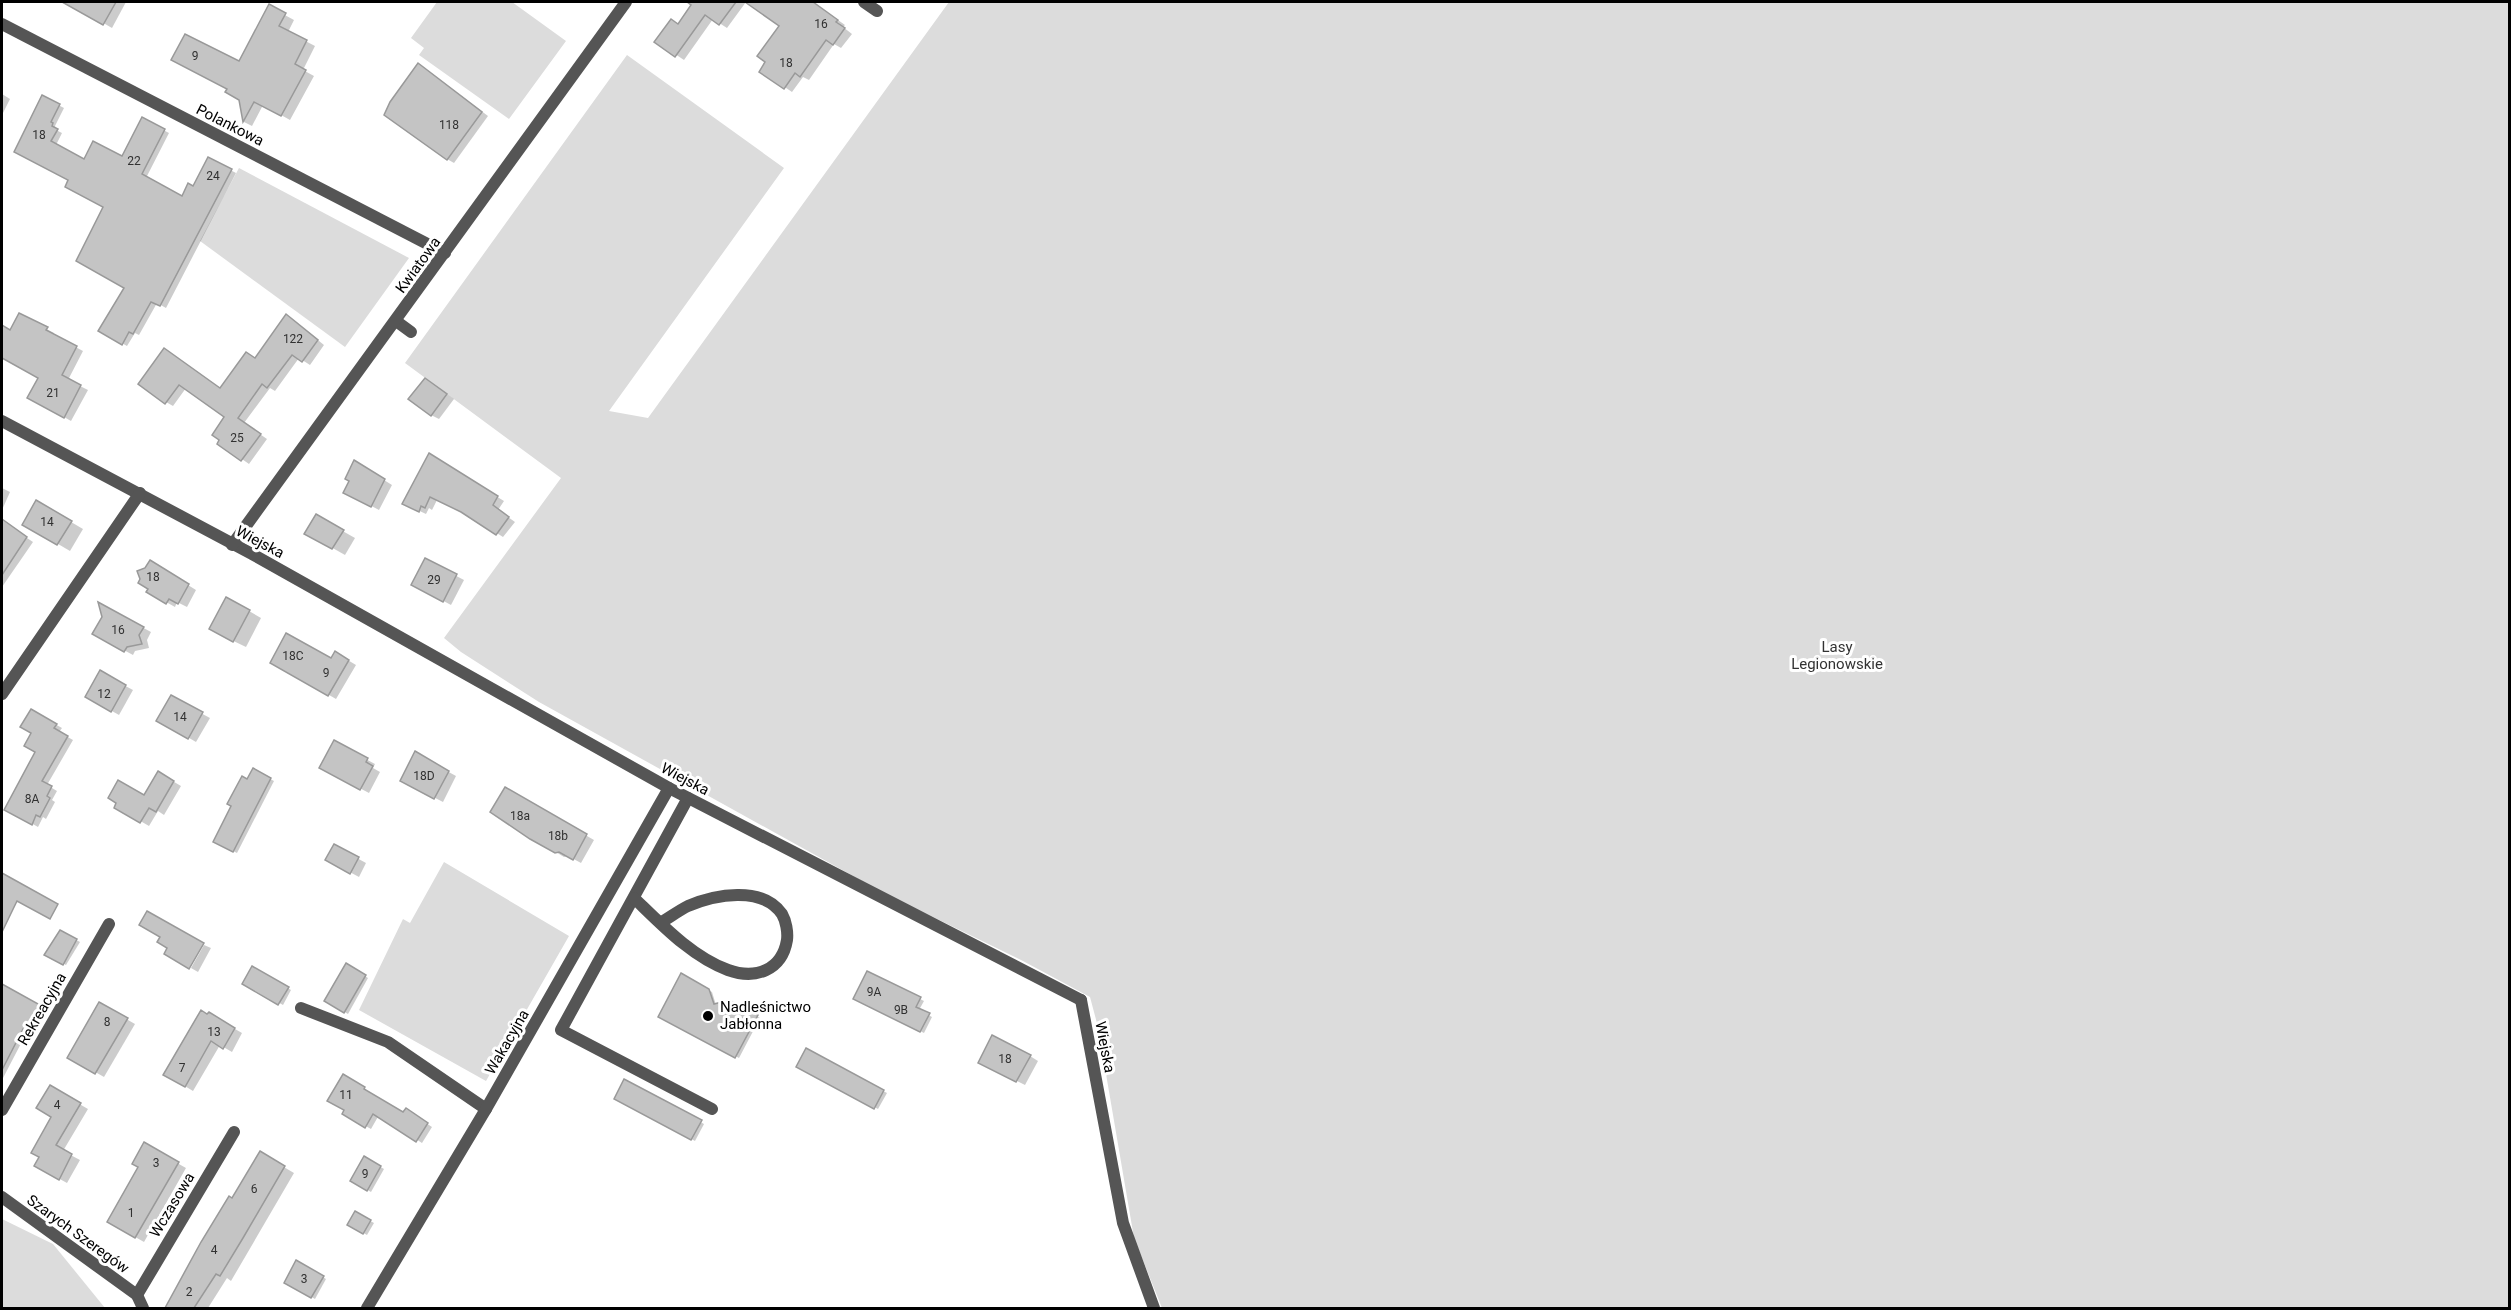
<svg xmlns="http://www.w3.org/2000/svg" width="2511" height="1310" viewBox="0 0 2511 1310" font-family="Roboto,sans-serif">
<style>
.green{fill:#dcdcdc}
.shadow{fill:#0003}
.building{fill:#c4c4c4;stroke:#999;stroke-width:1.5}
.lines{fill:none;stroke-linecap:round;stroke-linejoin:round}
.service{stroke:#555;stroke-width:12}
.minor{stroke:#555;stroke-width:12}
.poi-dot{fill:#000;stroke:#fff;stroke-width:2}
.labels{text-anchor:middle;dominant-baseline:central;stroke-width:6;stroke-linejoin:round;paint-order:stroke}
.number-label{font-size:12px;fill:#313131}
.street-label{font-size:15px;fill:#000;stroke:#fff}
.park-label{font-size:15px;fill:#333;stroke:#fff}
.poi-label{font-size:15px;fill:#000;stroke:#fff;text-anchor:start}
</style>
<rect width="100%" height="100%" fill="#fff"/>
<g class="green">
<path d="M437,2H512L566,41L509,119L419,55L424,48L411,38Z"/>
<path d="M949,2H2509V1308H1162L1134,1238L1098,1027L1090,997L1023,961L882,892L539,702L461,652L444,638L561,478L405,363L627,55L784,168L609,411L648,418Z"/>
<path d="M239,168L409,258L345,347L200,241Z"/>
<path d="M444,862L569,936L486,1081L359,1010L403,919L410,923Z"/>
<path d="M2,1219L53,1244L105,1308H2Z"/>
</g>
<g class="shadow">
<path d="M83,2H126L112,28L79,9Z"/>
<path d="M696,2H746L727,28L713,19L684,60L657,42L679,25Z"/>
<path d="M747,2H804L815,9L824,10L845,25L843,27L852,34L841,48L834,44L809,80L803,77L792,92L761,71L781,25Z"/>
<path d="M270,7L294,20L288,32L315,46L303,70L314,76L290,120L263,105L252,126L244,122L241,99L240,63Z"/>
<path d="M425,69L488,116L454,163L447,159Z"/>
<path d="M2,94L10,99L2,115Z"/>
<path d="M43,97L64,108L55,126L56,130L62,133L56,145L85,161L122,158L142,119L169,133L146,178L182,198L193,188L209,159L236,173L166,308L157,303L139,335L135,333L127,346L100,331L126,287L105,207L70,179L16,151Z"/>
<path d="M20,315L54,333L53,335L83,351L68,380L88,390L71,421L29,397L40,377L2,357V327L11,332Z"/>
<path d="M293,320L324,345L310,365L299,358L275,391L270,388L244,423L267,439L249,464L219,443L226,416L186,388L173,406L166,402L164,350L221,389L256,359Z"/>
<path d="M426,379L454,399L439,419L431,415Z"/>
<path d="M429,455L504,501L498,510L515,522L503,537L465,513L437,500L432,510L429,508L426,514L411,507Z"/>
<path d="M355,462L392,485L379,510L345,492L351,481Z"/>
<path d="M2,488L10,492L2,510Z"/>
<path d="M37,502L83,529L70,551L24,524Z"/>
<path d="M316,516L355,538L345,555L306,533Z"/>
<path d="M6,524L33,542L2,587V531Z"/>
<path d="M426,560L464,580L451,605L421,589Z"/>
<path d="M151,562L196,590L187,607L177,602L175,607L148,592L150,588L146,570Z"/>
<path d="M101,605L151,632L147,640L149,648L135,651L133,655L94,634L104,617Z"/>
<path d="M249,611L261,618L246,647L223,636Z"/>
<path d="M336,653L356,665L336,699L272,662L331,660Z"/>
<path d="M101,673L133,690L119,715L87,697Z"/>
<path d="M171,697L210,718L196,742L158,720Z"/>
<path d="M32,711L62,728L59,732L73,740L47,785L57,791L52,800L55,802L46,819L43,817L38,827L6,809L37,751Z"/>
<path d="M334,742L375,764L373,768L380,772L369,793L329,772Z"/>
<path d="M416,754L456,776L443,802L410,785Z"/>
<path d="M253,770L274,781L237,853L215,842Z"/>
<path d="M159,773L181,786L164,815L158,811L149,826L116,807L145,797Z"/>
<path d="M505,789L594,840L581,863L568,856L564,857L531,837Z"/>
<path d="M335,846L366,863L359,877L327,860Z"/>
<path d="M61,932L80,942L66,965L47,955Z"/>
<path d="M204,945L211,948L198,972L191,968Z"/>
<path d="M346,965L368,978L348,1014L326,1001Z"/>
<path d="M253,968L291,990L283,1005L244,983Z"/>
<path d="M868,973L924,1001L919,1010L932,1017L924,1033L855,998Z"/>
<path d="M681,976L712,992L716,1005L729,1001L760,1018L739,1058L660,1016Z"/>
<path d="M2,986L44,1009L31,1032L28,1030L2,1080Z"/>
<path d="M100,1004L135,1024L104,1077L69,1057Z"/>
<path d="M209,1014L242,1033L232,1052L220,1045L193,1091L165,1074Z"/>
<path d="M807,1050L887,1093L878,1109L798,1066Z"/>
<path d="M1030,1056L1038,1061L1025,1085L988,1066Z"/>
<path d="M343,1076L404,1114L411,1113L432,1127L422,1143L379,1115L371,1129L344,1114L346,1110Z"/>
<path d="M625,1081L704,1124L695,1141L616,1098Z"/>
<path d="M50,1087L88,1109L63,1151L80,1160L67,1183L36,1166L41,1157L53,1116Z"/>
<path d="M145,1145L186,1168L144,1242L109,1222L140,1167Z"/>
<path d="M260,1153L294,1173L231,1281L227,1278L208,1308H167L203,1243L233,1200Z"/>
<path d="M365,1158L384,1169L371,1192L352,1181Z"/>
<path d="M356,1213L374,1223L367,1235L349,1225Z"/>
<path d="M297,1262L326,1279L315,1299L286,1282Z"/>
</g>
<g class="building">
<path d="M62,2H116L103,25Z"/>
<path d="M687,2H736L719,25L705,15L675,57L654,42L671,19L678,24L691,5Z"/>
<path d="M745,2H813L838,20L836,22L845,28L833,45L826,40L800,77L795,73L784,89L759,72L765,62L757,56L779,26Z"/>
<path d="M269,4L286,13L279,26L307,40L295,64L306,70L281,116L254,102L243,122L239,100L225,92L227,89L171,60L185,34L239,61Z"/>
<path d="M418,63L482,112L447,160L384,115L390,102Z"/>
<path d="M42,95L60,104L51,122L53,123L52,126L58,129L51,141L84,159L93,141L122,156L142,117L165,129L142,174L182,196L188,183L193,186L208,157L232,169L160,306L151,302L133,334L129,332L122,345L98,331L124,288L76,261L103,207L65,187L68,180L14,152Z"/>
<path d="M19,313L48,327L46,330L77,346L62,375L81,385L64,418L27,398L38,378L2,358V325L10,330Z"/>
<path d="M286,314L318,340L302,362L292,355L267,388L262,384L238,418L261,434L241,461L217,444L219,440L212,435L224,417L179,385L165,404L138,384L164,348L220,388L246,352L255,358Z"/>
<path d="M425,378L447,394L431,416L408,399Z"/>
<path d="M429,453L498,496L493,505L509,517L496,535L461,512L430,497L425,508L421,506L419,512L402,504Z"/>
<path d="M354,460L385,479L371,507L343,493L349,481L345,479Z"/>
<path d="M36,500L72,521L57,545L22,525Z"/>
<path d="M316,514L344,530L332,549L304,534Z"/>
<path d="M2,519L27,537L2,575Z"/>
<path d="M425,558L457,574L443,602L411,585Z"/>
<path d="M150,560L189,584L178,604L169,599L166,604L146,592L148,589L138,583L140,579L137,571L145,568Z"/>
<path d="M226,597L250,610L233,642L209,629Z"/>
<path d="M98,602L144,627L139,635L142,644L127,647L124,652L92,634L102,617Z"/>
<path d="M286,633L331,658L335,651L349,660L328,696L270,663Z"/>
<path d="M100,670L126,685L111,712L85,697Z"/>
<path d="M171,695L203,712L188,739L156,721Z"/>
<path d="M31,709L57,724L54,728L68,736L42,781L52,786L47,796L50,798L40,817L36,815L32,825L4,810L35,752L24,746L31,733L20,727Z"/>
<path d="M334,740L368,758L366,762L373,766L360,790L319,768Z"/>
<path d="M415,751L449,771L434,799L400,781Z"/>
<path d="M253,768L271,778L233,852L213,842L231,806L227,804L242,776L247,779Z"/>
<path d="M158,771L174,781L156,812L149,808L140,823L114,808L116,803L108,798L118,780L144,795Z"/>
<path d="M505,787L587,834L573,860L559,852L555,853L530,839L490,812Z"/>
<path d="M334,844L359,857L350,874L325,860Z"/>
<path d="M2,873L58,904L50,919L17,901L2,932Z"/>
<path d="M147,911L204,943L189,969L164,954L167,948L157,942L160,937L139,925Z"/>
<path d="M60,930L77,939L63,965L44,955Z"/>
<path d="M346,963L366,975L344,1013L324,1001Z"/>
<path d="M252,966L289,987L278,1005L242,984Z"/>
<path d="M867,971L921,997L916,1007L930,1013L920,1032L853,999Z"/>
<path d="M681,973L709,989L714,1004L729,1000L758,1015L735,1058L658,1017Z"/>
<path d="M2,984L40,1005L26,1031L23,1029L2,1070Z"/>
<path d="M99,1002L128,1018L95,1074L67,1058Z"/>
<path d="M201,1010L207,1014L209,1012L235,1028L223,1049L211,1041L185,1087L163,1075Z"/>
<path d="M992,1035L1031,1055L1016,1082L978,1063Z"/>
<path d="M806,1048L884,1090L874,1109L796,1067Z"/>
<path d="M343,1074L365,1087L364,1089L403,1112L406,1108L428,1123L416,1142L373,1114L365,1128L342,1114L344,1110L327,1101Z"/>
<path d="M624,1079L702,1120L691,1140L614,1099Z"/>
<path d="M50,1085L81,1103L56,1145L72,1154L59,1180L34,1166L39,1157L31,1153L51,1117L36,1108Z"/>
<path d="M144,1142L179,1162L135,1238L107,1222L138,1167L132,1164Z"/>
<path d="M260,1151L285,1166L243,1238L220,1276L216,1274L194,1308H165L201,1242L229,1196L232,1198Z"/>
<path d="M364,1156L381,1166L367,1191L350,1181Z"/>
<path d="M355,1211L371,1220L363,1234L347,1225Z"/>
<path d="M296,1260L324,1276L311,1298L284,1283Z"/>
</g>
<g class="lines">
<g class="service">
<path d="M396,321L411,332"/>
<path d="M688,798L561,1030L712,1109"/>
<path d="M634,898C661,924 692,957 728,970C756,980 782,970 787,940C788,932 786,921 782,914C762,885 714,895 688,906C678,911 669,918 660,923"/>
<path d="M1081,1000L1123,1223L1154,1308"/>
<path d="M301,1008L388,1042L486,1109"/>
</g>
<g class="minor">
<path d="M864,2L877,11"/>
<path d="M2,24L445,253"/>
<path d="M2,421L252,554L669,788L1081,1000"/>
<path d="M232,545L626,2"/>
<path d="M2,694L140,493"/>
<path d="M2,1110L109,924"/>
<path d="M2,1197L137,1295L143,1308"/>
<path d="M137,1295L234,1132"/>
<path d="M367,1308L486,1109L669,788"/>
</g>
</g>
<circle class="poi-dot" cx="708" cy="1016" r="6"/>
<g class="labels">
<g class="number-label">
<text x="821" y="24">16</text>
<text x="195" y="56">9</text>
<text x="786" y="63">18</text>
<text x="449" y="125">118</text>
<text x="39" y="135">18</text>
<text x="134" y="161">22</text>
<text x="213" y="176">24</text>
<text x="293" y="339">122</text>
<text x="53" y="393">21</text>
<text x="237" y="438">25</text>
<text x="47" y="522">14</text>
<text x="153" y="577">18</text>
<text x="434" y="580">29</text>
<text x="118" y="630">16</text>
<text x="293" y="656">18C</text>
<text x="326" y="673">9</text>
<text x="104" y="694">12</text>
<text x="180" y="717">14</text>
<text x="424" y="776">18D</text>
<text x="32" y="799">8A</text>
<text x="520" y="816">18a</text>
<text x="558" y="836">18b</text>
<text x="874" y="992">9A</text>
<text x="901" y="1010">9B</text>
<text x="107" y="1022">8</text>
<text x="214" y="1032">13</text>
<text x="1005" y="1059">18</text>
<text x="182" y="1068">7</text>
<text x="346" y="1095">11</text>
<text x="57" y="1105">4</text>
<text x="156" y="1163">3</text>
<text x="365" y="1174">9</text>
<text x="254" y="1189">6</text>
<text x="131" y="1213">1</text>
<text x="214" y="1250">4</text>
<text x="304" y="1279">3</text>
<text x="189" y="1292">2</text>
</g>
<g class="street-label">
<text transform="translate(230 125) rotate(27)">Polankowa</text>
<text transform="translate(418 265) rotate(-54)">Kwiatowa</text>
<text transform="translate(260 542) rotate(28)">Wiejska</text>
<text transform="translate(685 779) rotate(28)">Wiejska</text>
<text transform="translate(42 1009) rotate(-60)">Rekreacyjna</text>
<text transform="translate(507 1042) rotate(-60)">Wakacyjna</text>
<text transform="translate(1105 1047) rotate(79)">Wiejska</text>
<text transform="translate(172 1205) rotate(-59)">Wczasowa</text>
<text transform="translate(78 1234) rotate(36)">Szarych Szeregów</text>
</g>
<g class="park-label">
<text x="1837" y="647">Lasy<tspan x="1837" dy="17">Legionowskie</tspan></text>
</g>
<g class="poi-label">
<text x="720" y="1007">Nadleśnictwo<tspan x="720" dy="17">Jabłonna</tspan></text>
</g>
</g>
<rect width="2511" height="1310" fill="none" stroke="#000000" stroke-width="6"/>
</svg>
